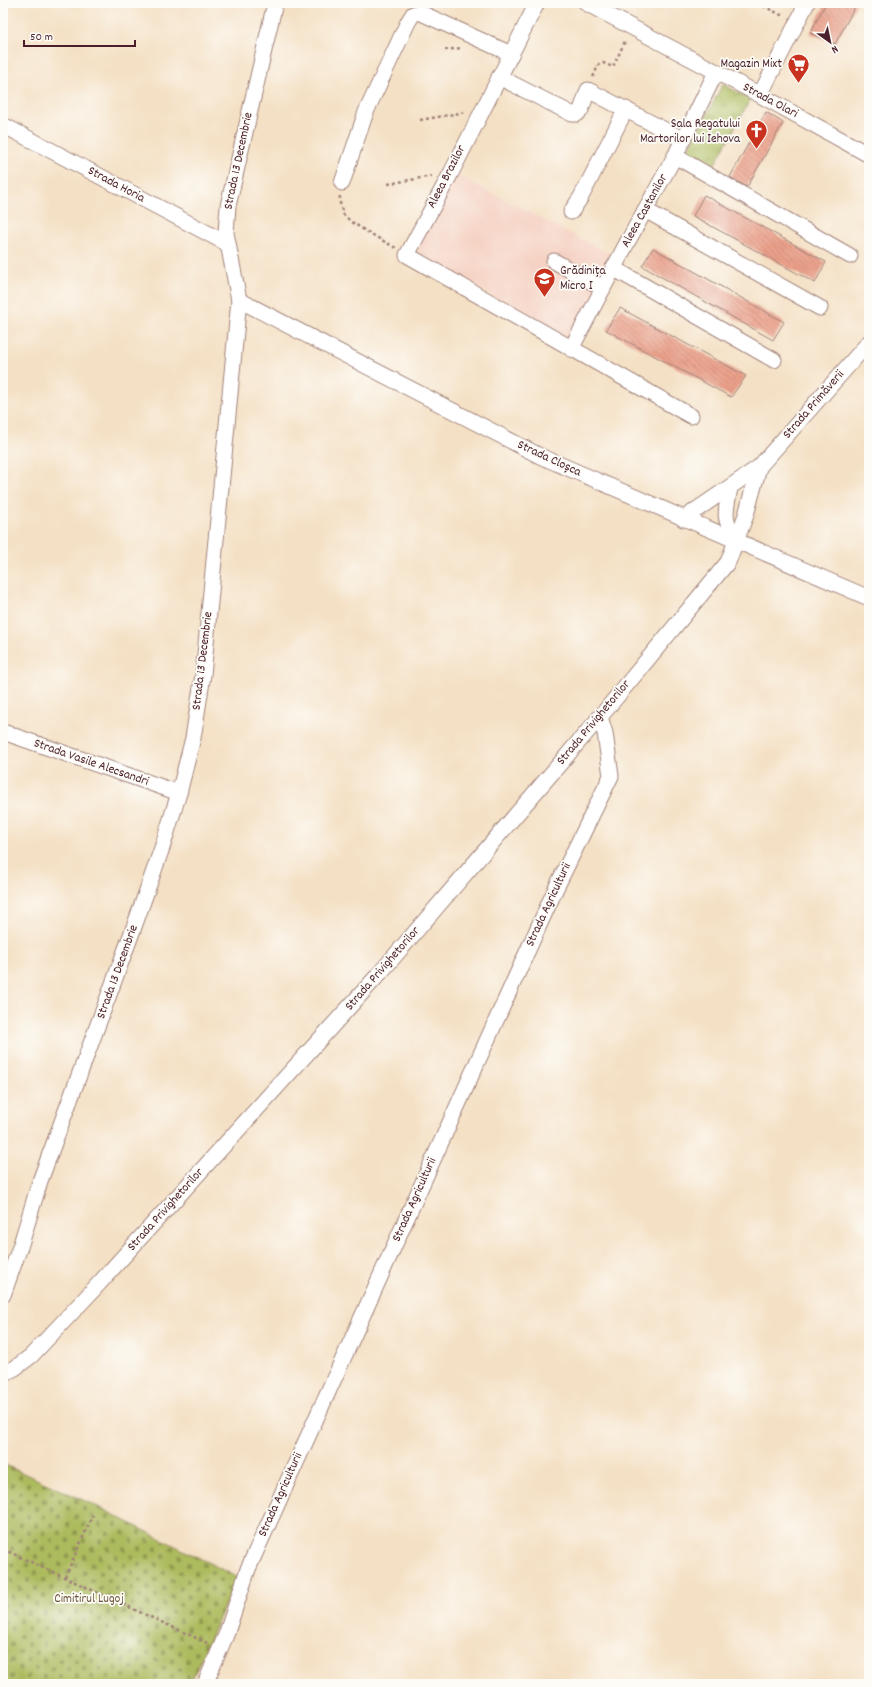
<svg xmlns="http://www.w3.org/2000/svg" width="872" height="1687" viewBox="0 0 872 1687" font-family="Dekko,sans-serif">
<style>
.built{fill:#f5d2c3}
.cemetery{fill:url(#cemetery-stones);stroke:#7c6d44}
.park{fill:url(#park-tufts);stroke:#7c6d44}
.building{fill:url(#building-back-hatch)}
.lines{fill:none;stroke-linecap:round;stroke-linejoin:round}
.minor-casing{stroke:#9f8078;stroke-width:17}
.path{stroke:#9f8078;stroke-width:2.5;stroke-dasharray:3 3;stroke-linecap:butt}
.minor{stroke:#fff;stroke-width:15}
.labels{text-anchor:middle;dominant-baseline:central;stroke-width:3.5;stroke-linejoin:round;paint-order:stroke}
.poi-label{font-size:13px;fill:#4a1f2b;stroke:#fdfcf7;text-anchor:end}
.street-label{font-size:13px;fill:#4a1f2b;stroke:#fdfcf7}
.park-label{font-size:13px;fill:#6d563d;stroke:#fdfcf7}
</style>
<defs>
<pattern id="cemetery-stones" width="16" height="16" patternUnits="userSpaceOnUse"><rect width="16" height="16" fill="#adbb5e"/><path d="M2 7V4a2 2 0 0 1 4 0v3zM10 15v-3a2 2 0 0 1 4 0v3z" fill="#8f974e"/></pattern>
<pattern id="park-tufts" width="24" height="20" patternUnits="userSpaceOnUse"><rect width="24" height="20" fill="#adbb5e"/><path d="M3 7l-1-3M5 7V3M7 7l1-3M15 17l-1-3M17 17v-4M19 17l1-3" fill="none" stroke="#8f974e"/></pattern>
<pattern id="building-back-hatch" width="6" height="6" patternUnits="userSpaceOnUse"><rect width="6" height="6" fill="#eba08a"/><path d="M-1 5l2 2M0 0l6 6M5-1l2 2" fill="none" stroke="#c08271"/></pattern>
</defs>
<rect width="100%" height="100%" fill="#fdfcf7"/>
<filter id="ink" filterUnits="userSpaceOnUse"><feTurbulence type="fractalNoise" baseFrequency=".025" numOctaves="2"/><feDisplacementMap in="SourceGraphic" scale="8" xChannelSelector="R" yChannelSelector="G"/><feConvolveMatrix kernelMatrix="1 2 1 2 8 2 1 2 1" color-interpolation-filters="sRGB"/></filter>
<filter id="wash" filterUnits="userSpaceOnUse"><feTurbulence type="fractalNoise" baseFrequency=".012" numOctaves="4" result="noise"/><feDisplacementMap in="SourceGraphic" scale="16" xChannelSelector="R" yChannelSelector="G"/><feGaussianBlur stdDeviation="0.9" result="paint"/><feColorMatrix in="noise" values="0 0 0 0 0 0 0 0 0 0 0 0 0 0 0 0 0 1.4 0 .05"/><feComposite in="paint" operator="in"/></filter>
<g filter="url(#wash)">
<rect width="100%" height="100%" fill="#f4e0c4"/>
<path class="built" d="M455,174L614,256L569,341L415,251Z"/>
<path class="cemetery" d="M3,1464L96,1506L237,1577L190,1684H3Z"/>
<path class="park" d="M723,84L750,100L712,169L685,155Z"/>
<g id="blocks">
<g class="building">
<path d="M826,3H857L835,44L810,33Z"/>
<path d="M766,112L783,123L747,187L730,177Z"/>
<path d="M704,195L826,262L815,283L693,216Z"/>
<path d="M653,248L784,322L773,340L642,266Z"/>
<path d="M620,308L746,376L731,397L606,330Z"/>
</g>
</g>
</g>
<g filter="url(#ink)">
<use href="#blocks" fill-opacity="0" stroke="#9f8078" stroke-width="1"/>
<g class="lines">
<defs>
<g id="minor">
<path d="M537,3L451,173L407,255L691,416"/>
<path d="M586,3L760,95L869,155"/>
<path d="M499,77L572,114H577L581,110L588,90L682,139"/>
<path d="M760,95L807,3"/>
<path d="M3,125L228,244"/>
<path d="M675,156L850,256"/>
<path d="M342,183L366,112L408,22L413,14L419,12L511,54"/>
<path d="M645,210L820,308"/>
<path d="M571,212L581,197L626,109"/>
<path d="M554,261L603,288"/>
<path d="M613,268L774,360"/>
<path d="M239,300L540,456L869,598"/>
<path d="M571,349L628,241L675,156L716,72"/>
<path d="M730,488C725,514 723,516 735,540"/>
<path d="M683,519L759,467L869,342"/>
<path d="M3,732L179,793"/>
<path d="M3,1295L21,1244L40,1181L134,927L162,848L179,793L193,738L203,675L239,300L226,233L228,206L275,3"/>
<path d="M3,1374L15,1368L31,1356L94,1289L380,973L600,717L728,562L746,515L759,467"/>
<path d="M205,1684L226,1635L248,1569L556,888L611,776L605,733L600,717"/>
</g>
</defs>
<use href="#minor" class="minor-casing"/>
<g class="path">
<path d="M758,3L783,16"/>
<path d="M445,50L462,48"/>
<path d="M593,77L599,64L603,63L613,67L626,39"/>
<path d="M420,120L466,112"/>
<path d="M388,184L432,176"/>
<path d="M340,196C339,201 341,210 344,215C354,226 382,240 396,248"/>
<path d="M3,1549L207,1643"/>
<path d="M65,1577L93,1515"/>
</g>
<use href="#minor" class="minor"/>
</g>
</g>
<defs>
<symbol id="supermarket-pin" viewBox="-11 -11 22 30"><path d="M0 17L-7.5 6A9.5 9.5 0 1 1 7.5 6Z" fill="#c8321e" stroke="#fdfcf7"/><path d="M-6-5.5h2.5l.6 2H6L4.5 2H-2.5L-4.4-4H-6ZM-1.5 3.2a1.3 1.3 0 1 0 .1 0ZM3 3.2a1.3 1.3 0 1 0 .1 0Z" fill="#fff"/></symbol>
<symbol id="church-pin" viewBox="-11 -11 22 30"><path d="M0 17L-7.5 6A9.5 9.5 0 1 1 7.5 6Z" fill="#c8321e" stroke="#fdfcf7"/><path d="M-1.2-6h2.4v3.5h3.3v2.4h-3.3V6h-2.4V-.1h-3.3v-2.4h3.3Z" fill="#fff"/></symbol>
<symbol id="school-pin" viewBox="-11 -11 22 30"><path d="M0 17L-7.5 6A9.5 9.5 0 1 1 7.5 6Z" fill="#c8321e" stroke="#fdfcf7"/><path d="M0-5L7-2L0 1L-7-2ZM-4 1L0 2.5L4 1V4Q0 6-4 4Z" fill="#fff"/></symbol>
</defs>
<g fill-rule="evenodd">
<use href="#supermarket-pin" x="786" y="52" width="25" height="34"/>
<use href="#church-pin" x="744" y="118" width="25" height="34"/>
<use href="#school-pin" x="532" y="266" width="25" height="34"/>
</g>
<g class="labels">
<g class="poi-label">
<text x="782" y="64">Magazin Mixt</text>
<text x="740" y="124">Sala Regatului<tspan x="740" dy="15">Martorilor lui Iehova</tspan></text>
<text x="560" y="271" text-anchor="start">Grădinița<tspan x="560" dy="15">Micro I</tspan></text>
</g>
<g class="street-label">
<text transform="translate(770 101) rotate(28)">Strada Olari</text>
<text transform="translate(239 161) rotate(-78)">Strada 13 Decembrie</text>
<text transform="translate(447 177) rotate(-63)">Aleea Brazilor</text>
<text transform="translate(116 185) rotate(28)">Strada Horia</text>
<text transform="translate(645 211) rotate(-61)">Aleea Castanilor</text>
<text transform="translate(814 405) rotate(-49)">Strada Primăverii</text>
<text transform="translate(549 459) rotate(25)">Strada Cloșca</text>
<text transform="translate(203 661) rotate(-83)">Strada 13 Decembrie</text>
<text transform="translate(594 723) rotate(-50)">Strada Privighetorilor</text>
<text transform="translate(91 763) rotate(19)">Strada Vasile Alecsandri</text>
<text transform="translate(549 905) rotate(-65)">Strada Agriculturii</text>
<text transform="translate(383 969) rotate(-49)">Strada Privighetorilor</text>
<text transform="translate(118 972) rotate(-70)">Strada 13 Decembrie</text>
<text transform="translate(415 1200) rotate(-66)">Strada Agriculturii</text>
<text transform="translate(166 1210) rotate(-48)">Strada Privighetorilor</text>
<text transform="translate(281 1495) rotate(-66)">Strada Agriculturii</text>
</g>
<g class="park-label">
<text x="89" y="1599">Cimitirul Lugoj</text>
</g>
</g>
<rect width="872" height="1687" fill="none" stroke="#fdfcf7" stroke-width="16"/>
<g transform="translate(830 42) rotate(147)" stroke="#fdfcf7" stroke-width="3" paint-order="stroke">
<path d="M0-3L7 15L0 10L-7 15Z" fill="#4a1f2b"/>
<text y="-6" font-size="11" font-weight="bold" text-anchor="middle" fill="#4a1f2b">N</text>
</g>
<path d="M24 40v6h111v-6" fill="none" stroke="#4a1f2b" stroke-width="2"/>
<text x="30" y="40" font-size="12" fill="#4a1f2b" stroke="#fdfcf7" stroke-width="3" paint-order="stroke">50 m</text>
</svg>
